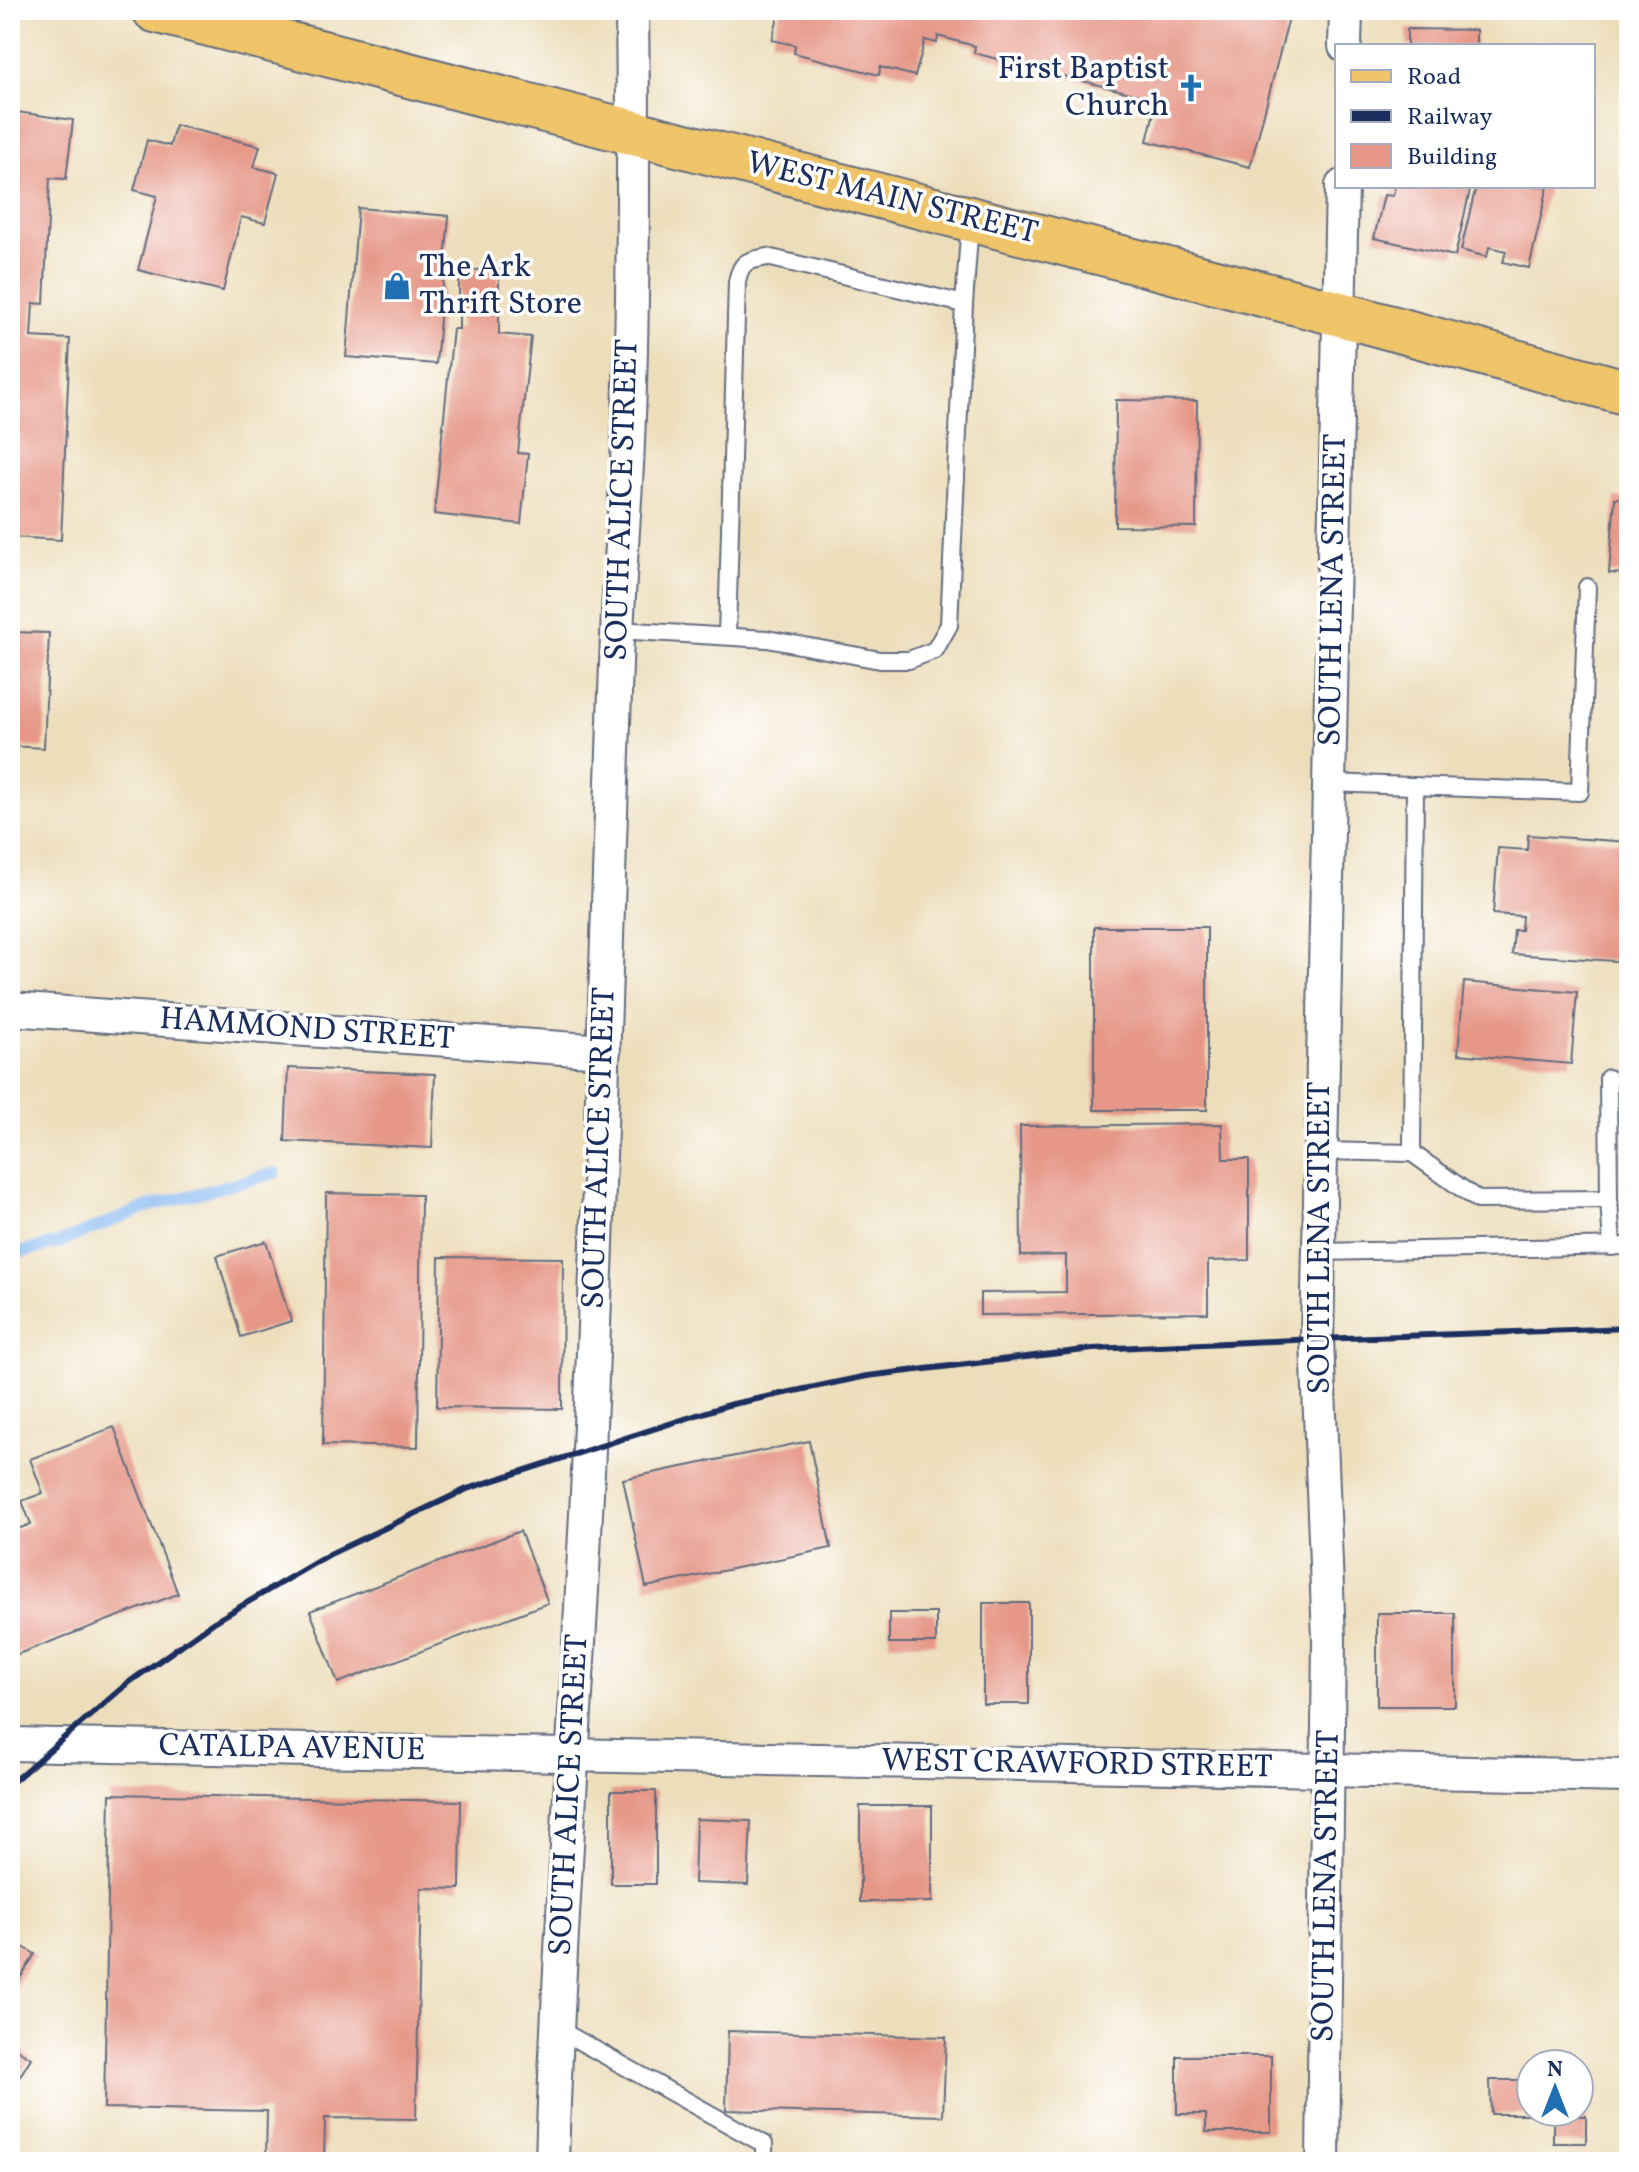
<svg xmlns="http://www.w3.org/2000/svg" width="1639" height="2172" viewBox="0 0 1639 2172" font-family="Vollkorn,serif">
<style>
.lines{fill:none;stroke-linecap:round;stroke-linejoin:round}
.stream{stroke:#84b7f1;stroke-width:12}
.building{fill:#e69787}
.service-casing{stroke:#646c7f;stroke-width:20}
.minor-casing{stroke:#646c7f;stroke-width:36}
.primary-casing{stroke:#646c7f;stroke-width:48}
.service{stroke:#fff;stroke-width:16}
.minor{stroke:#fff;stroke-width:32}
.primary{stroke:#f0c469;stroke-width:44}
.rail{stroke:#1b2f5e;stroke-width:6}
.labels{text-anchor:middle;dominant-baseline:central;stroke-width:7;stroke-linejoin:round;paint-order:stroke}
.poi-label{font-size:32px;fill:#1b2f5e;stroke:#fff;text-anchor:end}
.street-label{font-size:32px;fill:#1b2f5e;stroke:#fff}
</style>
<rect width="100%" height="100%" fill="#fff"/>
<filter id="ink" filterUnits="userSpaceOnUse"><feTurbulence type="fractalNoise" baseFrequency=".0125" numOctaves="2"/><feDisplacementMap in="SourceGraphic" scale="16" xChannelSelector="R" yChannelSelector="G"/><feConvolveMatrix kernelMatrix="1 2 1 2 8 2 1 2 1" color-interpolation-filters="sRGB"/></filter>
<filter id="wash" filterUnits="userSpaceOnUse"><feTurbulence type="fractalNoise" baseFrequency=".006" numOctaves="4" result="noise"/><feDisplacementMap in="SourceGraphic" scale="32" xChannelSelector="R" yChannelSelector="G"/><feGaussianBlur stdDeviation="1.8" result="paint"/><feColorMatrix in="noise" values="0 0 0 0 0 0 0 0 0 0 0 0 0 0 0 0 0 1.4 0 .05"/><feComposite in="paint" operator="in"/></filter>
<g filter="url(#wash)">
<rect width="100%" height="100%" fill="#eddebb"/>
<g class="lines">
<path class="stream" d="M10,1255L58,1243L147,1207L275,1173"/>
</g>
<g id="blocks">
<g class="building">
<path d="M780,10H1291L1250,167L1147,141L1157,100L974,53L975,46L938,36L937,43L925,40L915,76L880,67L879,75L794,53L795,45L772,40Z"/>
<path d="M1407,29L1476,30V46H1407Z"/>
<path d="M10,111L73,120L66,179L50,178L44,304L33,303L31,337L70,339L61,540L10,537Z"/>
<path d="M175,125L260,146L254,167L278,173L265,223L241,217L223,291L138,270L157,196L134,190L147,140L170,146Z"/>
<path d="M1395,186H1471L1455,256L1374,238L1384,195L1393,196Z"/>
<path d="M1476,186H1548L1529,268L1503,262L1506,251L1489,247L1487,257L1461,250Z"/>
<path d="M358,208L449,216L436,364L346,357Z"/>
<path d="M459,270H499V334L531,337L518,453L528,454L521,524L434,514L453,329H459Z"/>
<path d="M1116,400L1197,401L1196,527L1115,526Z"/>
<path d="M1615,498L1629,499V574L1609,573Z"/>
<path d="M10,632L49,633L44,748L10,746Z"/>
<path d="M1528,835L1629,842V962L1512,954L1514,930H1521L1522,916L1493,914L1498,848L1527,850Z"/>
<rect x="1094" y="927" width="113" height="183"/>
<path d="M1464,982L1577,992L1571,1064L1458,1054Z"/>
<path d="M288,1068L435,1074L432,1148L285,1141Z"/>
<path d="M1222,1124L1223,1159H1249V1260L1208,1261V1313L980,1315V1293L1066,1292V1255L1021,1256L1020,1126Z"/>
<path d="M326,1193L421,1195L418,1447L323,1445Z"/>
<path d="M266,1241L291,1321L241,1337L217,1256Z"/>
<path d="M439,1257L563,1258L562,1409L437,1407Z"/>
<path d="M114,1427L178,1594L10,1657V1532L31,1524L22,1501L43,1493L30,1459Z"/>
<path d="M809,1441L831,1548L646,1587L623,1479Z"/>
<path d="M520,1531L548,1603L338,1683L310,1611Z"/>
<rect x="983" y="1603" width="46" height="101"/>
<rect x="889" y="1613" width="47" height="30"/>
<rect x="1377" y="1613" width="78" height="93"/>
<rect x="611" y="1791" width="45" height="93"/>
<path d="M110,1794L461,1801L460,1889L421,1888L416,2119L325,2118L324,2162H266L267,2111L104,2108Z"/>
<rect x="860" y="1806" width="72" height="96"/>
<path d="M696,1819L751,1821L748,1885L694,1883Z"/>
<path d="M10,1939L35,1954L10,1995Z"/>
<path d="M728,2031L946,2037L943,2116L726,2110Z"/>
<path d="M10,2045L31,2058L10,2092Z"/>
<path d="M1177,2056H1271V2132H1206V2114H1177Z"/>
<path d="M1490,2080H1531V2114H1491Z"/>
<rect x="1553" y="2116" width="33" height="27"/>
</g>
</g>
</g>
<g filter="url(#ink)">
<use href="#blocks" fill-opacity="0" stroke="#646c7f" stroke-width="2"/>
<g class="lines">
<defs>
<g id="service">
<path d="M617,630L767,639L880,660H909L935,650L949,625L964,304L970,222"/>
<path d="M727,636L737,282C741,260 748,261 767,257L964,304"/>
<path d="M1329,783L1580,792L1587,587"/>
<path d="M1608,1078L1609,1199"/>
<path d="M1320,1151L1412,1153L1415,786"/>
<path d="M1412,1153L1478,1200L1609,1199L1612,1247"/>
<path d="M1318,1252L1629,1246"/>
<path d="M556,2028L764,2144V2162"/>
</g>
<g id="minor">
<path d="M1345,46L1346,10"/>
<path d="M10,1009L604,1051"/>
<path d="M10,1744L1629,1776"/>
<path d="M552,2162C559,1924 579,1687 589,1449C601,1178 607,908 617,637C619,580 624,522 627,465C634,313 634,161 632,10"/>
<path d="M1323,2162L1329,1639L1317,1339L1342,186"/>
</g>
<path id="primary" d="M155,10L1340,314L1629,393"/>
</defs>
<use href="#service" class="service-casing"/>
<use href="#minor" class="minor-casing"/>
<use href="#primary" class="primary-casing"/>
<use href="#service" class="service"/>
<use href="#minor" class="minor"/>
<use href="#primary" class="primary"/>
<path class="rail" d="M10,1784L128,1683L214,1622L330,1554L467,1489L728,1405L867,1376L1093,1349L1317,1339L1629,1328"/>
</g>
</g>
<defs>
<symbol id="church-bare" viewBox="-9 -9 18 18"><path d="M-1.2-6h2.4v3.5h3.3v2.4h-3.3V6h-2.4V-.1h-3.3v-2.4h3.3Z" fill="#1f6fb2" stroke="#fff" stroke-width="2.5" paint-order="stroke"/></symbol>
<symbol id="shop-bare" viewBox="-9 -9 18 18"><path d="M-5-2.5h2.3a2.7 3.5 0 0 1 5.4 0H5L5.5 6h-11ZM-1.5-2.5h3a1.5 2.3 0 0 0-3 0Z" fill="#1f6fb2" stroke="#fff" stroke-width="2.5" paint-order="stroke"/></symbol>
</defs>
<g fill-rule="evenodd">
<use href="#church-bare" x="1171" y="68" width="40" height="40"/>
<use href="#shop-bare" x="377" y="266" width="40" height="40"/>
</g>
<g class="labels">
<g class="poi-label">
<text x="1169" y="70">First Baptist<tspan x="1169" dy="37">Church</tspan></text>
<text x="419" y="268" text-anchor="start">The Ark<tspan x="419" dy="37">Thrift Store</tspan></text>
</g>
<g class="street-label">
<text transform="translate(892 199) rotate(14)">WEST MAIN STREET</text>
<text transform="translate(623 500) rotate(-88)">SOUTH ALICE STREET</text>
<text transform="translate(1334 590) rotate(-89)">SOUTH LENA STREET</text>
<text transform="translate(307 1030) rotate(4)">HAMMOND STREET</text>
<text transform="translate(600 1148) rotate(-88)">SOUTH ALICE STREET</text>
<text transform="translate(1321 1238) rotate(-90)">SOUTH LENA STREET</text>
<text transform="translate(292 1749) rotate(1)">CATALPA AVENUE</text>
<text transform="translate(1077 1765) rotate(1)">WEST CRAWFORD STREET</text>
<text transform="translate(570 1795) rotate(-87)">SOUTH ALICE STREET</text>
<text transform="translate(1327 1886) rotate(-89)">SOUTH LENA STREET</text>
</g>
</g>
<rect width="1639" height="2172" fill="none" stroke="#fff" stroke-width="40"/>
<rect x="1335" y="44" width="260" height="144" fill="#ffffff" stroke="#a4acbf" stroke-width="2"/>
<rect x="1351" y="70" width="40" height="12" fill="#f0c469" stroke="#a4acbf" stroke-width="2"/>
<text x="1407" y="84" font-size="24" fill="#1b2f5e">Road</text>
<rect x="1351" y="110" width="40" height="12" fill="#1b2f5e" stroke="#a4acbf" stroke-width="2"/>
<text x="1407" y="124" font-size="24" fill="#1b2f5e">Railway</text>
<rect x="1351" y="144" width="40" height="24" fill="#e69787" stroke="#a4acbf" stroke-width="2"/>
<text x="1407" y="164" font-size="24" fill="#1b2f5e">Building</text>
<g transform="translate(1555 2088)"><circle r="38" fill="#ffffff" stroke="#a4acbf" stroke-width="2"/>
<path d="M0-6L14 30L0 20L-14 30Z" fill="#1f6fb2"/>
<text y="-12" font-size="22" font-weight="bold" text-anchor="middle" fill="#1b2f5e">N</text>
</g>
</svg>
